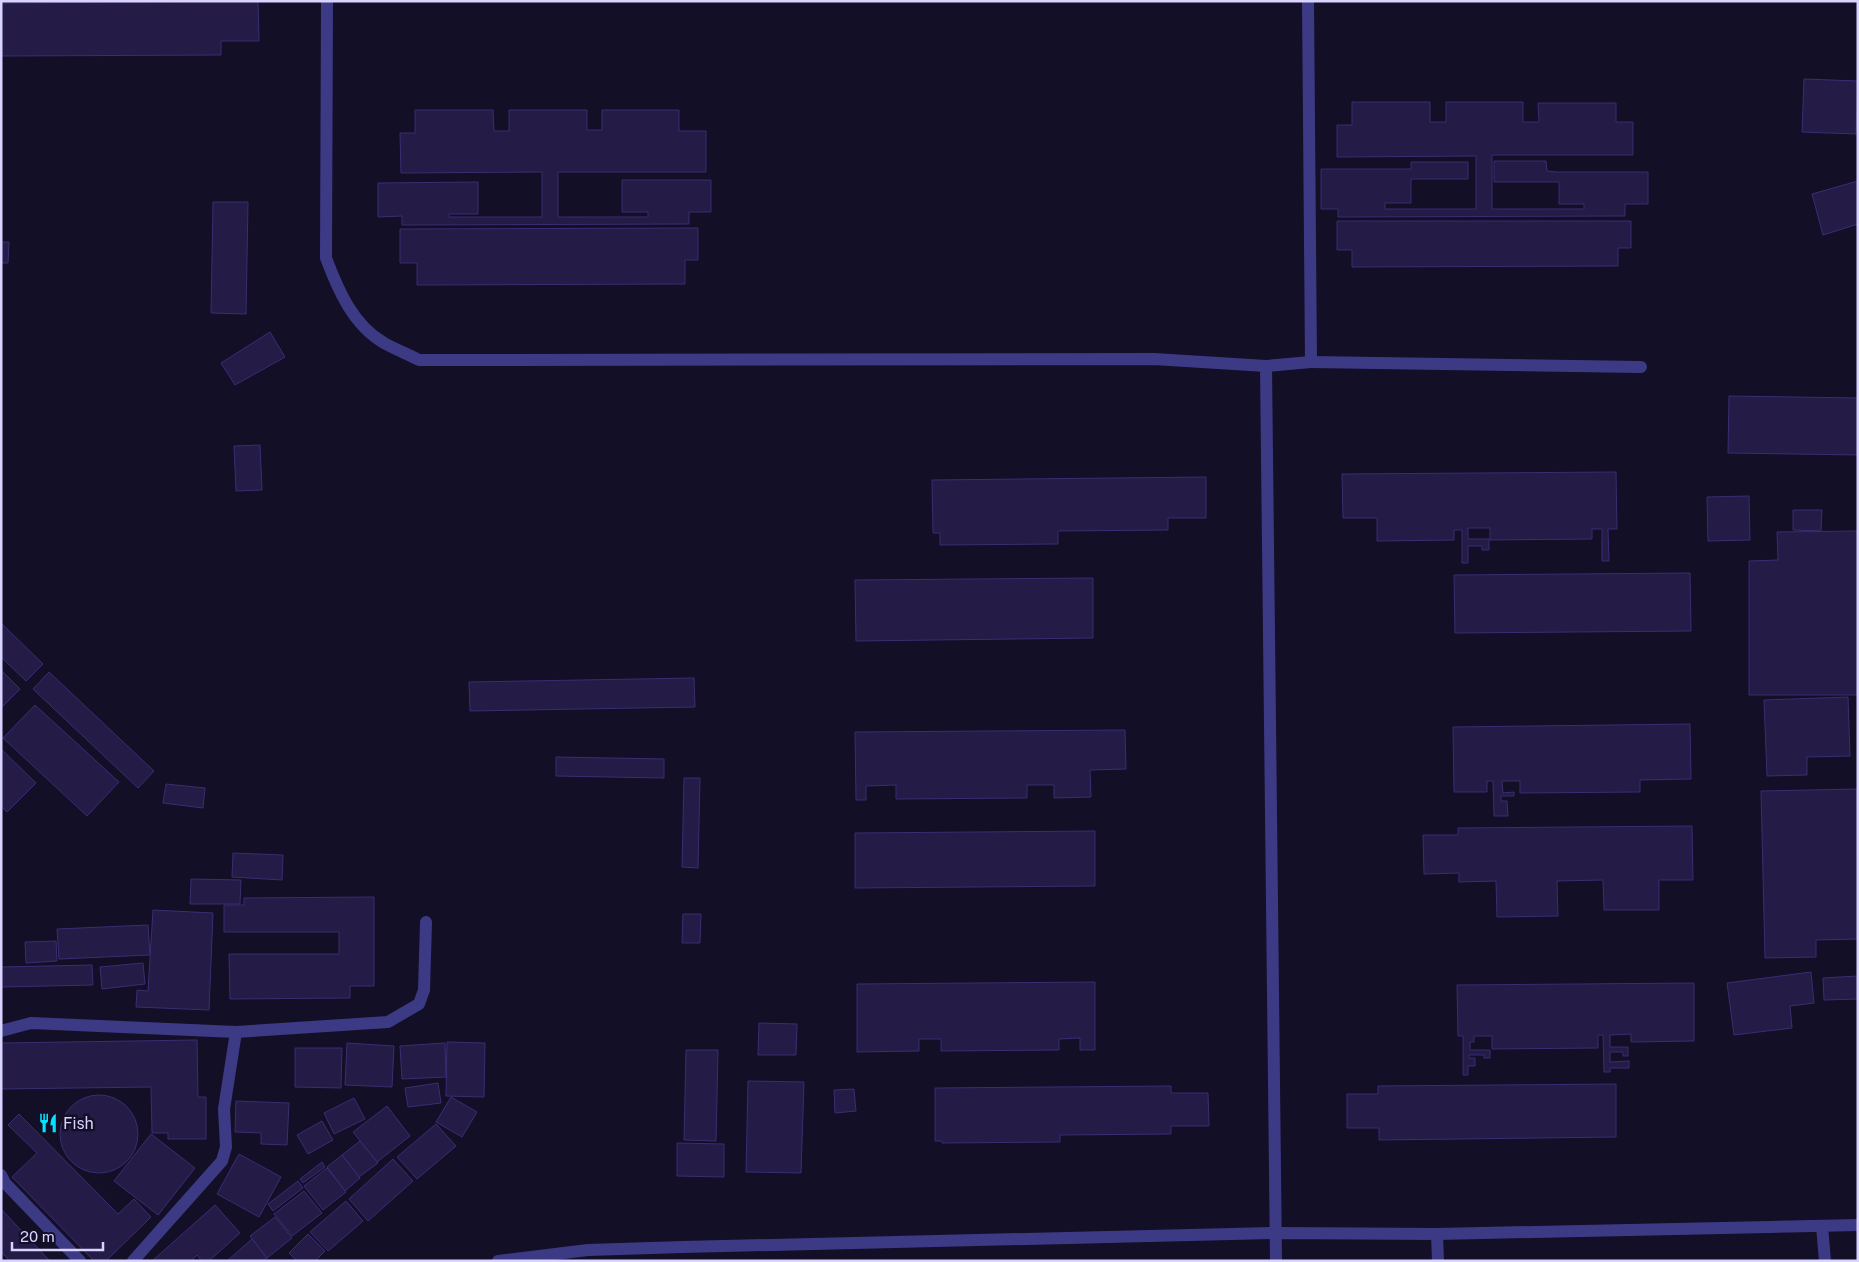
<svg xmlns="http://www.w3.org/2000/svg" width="1859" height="1262" viewBox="0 0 1859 1262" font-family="'Public Sans',sans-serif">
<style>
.building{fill:#241b47;stroke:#3b2d73}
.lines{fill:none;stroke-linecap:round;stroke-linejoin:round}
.service{stroke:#3d3a85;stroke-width:12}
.minor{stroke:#3d3a85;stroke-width:12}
.labels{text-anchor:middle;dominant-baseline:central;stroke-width:5;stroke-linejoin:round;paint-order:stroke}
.poi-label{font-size:16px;fill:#d9d4ff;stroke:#130f26;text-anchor:start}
</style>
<rect width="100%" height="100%" fill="#130f26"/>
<g class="building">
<path d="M258,1L259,41H221V55L1,56V3Z"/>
<path d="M1804,79L1858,81L1856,134L1802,132Z"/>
<path d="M1352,102H1430V122H1446V102H1523V122H1539L1538,103H1616V122H1633V155H1492V209H1584V204H1559V182H1494V161H1546L1547,171L1556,172H1648V204H1625V216L1338,217V209H1321V169H1411V162H1468V179H1411V203H1385V209H1476V156L1337,157V125H1352Z"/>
<path d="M415,110H493L494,131H509V110H587V130H602V110H679V131H706V172H558V217H648V212H622V180H711V212H689V224L402,225V216L378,217V183L478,182V214H449V217H542V172L401,173L400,133H415Z"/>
<path d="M1858,181V224L1823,235L1812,194Z"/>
<path d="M213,202H248L246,314L211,313Z"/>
<path d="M1337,221H1631V248H1618V266L1352,267V250H1337Z"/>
<path d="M698,228V260H685V284L417,285V263H400V229Z"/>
<path d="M1,242H9L8,263H1Z"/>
<path d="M270,332L285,357L235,385L221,363Z"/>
<path d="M1729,396L1858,398V455L1728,453Z"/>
<path d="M260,445L262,490L236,491L234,446Z"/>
<path d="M1616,472L1617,529H1608L1609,561H1602V529H1592V539L1490,540V528H1468V539H1489V550H1482V546H1468V563H1462V530H1454V540L1377,541V518H1343L1342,474Z"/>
<path d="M1206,477V518H1168V530L1058,531V544L940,545V533H933L932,480Z"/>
<path d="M1749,496L1750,540L1708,541L1707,497Z"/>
<path d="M1793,510H1822L1821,531L1793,530Z"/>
<path d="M1858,531V695H1749V561L1778,560L1777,532Z"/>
<path d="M1690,573L1691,631L1455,633L1454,575Z"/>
<path d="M1093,578V638L856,641L855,580Z"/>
<path d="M1,623L43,664L26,681L1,657Z"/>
<path d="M1,670L20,689L1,708Z"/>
<path d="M49,672L154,771L138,788L33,689Z"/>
<path d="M694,678L695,707L470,711L469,682Z"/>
<path d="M1848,697L1850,756L1807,757V775L1767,776L1764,700Z"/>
<path d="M35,705L119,782L87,816L3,738Z"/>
<path d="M1690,724L1691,779L1640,780V792L1520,793V781H1502L1503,793L1514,792V796H1501V801H1507L1508,816H1494L1493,781H1487V792H1454L1453,727Z"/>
<path d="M1125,730L1126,769L1090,770L1091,797L1054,798V785H1027V798L896,799V785L866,786V800H856L855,732Z"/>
<path d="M1,749L36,783L7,812L1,806Z"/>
<path d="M556,757L664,759V778L556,776Z"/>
<path d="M684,778H700L698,868L682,867Z"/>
<path d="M166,784L205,788L203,808L163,803Z"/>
<path d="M1857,789L1858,939L1816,940V957L1765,958L1761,791Z"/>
<path d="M1692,826L1693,880H1659V910H1604L1603,880L1557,881L1558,916L1497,917L1496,881L1459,882V873L1424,874L1423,835H1458V828Z"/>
<path d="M1095,831V886L855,888V833Z"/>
<path d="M233,853L283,855L282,880L232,877Z"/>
<path d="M191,879L241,880L240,904H190Z"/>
<path d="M374,897V986H350V998L230,999L229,954H339V932H224V905H244V898Z"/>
<path d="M153,910L213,913L209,1010L136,1007L137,990L148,991Z"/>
<path d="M683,914H701L700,943H682Z"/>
<path d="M148,925L150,955L59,959L57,929Z"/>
<path d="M56,941L57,961L26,963L25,942Z"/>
<path d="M143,963L145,984L102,989L100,967Z"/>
<path d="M92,965L93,985L1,987V967Z"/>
<path d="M1811,972L1814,1003L1790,1006L1792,1028L1734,1035L1727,983Z"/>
<path d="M1858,976V999L1824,1000L1823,978Z"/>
<path d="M1095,982V1050H1080V1038L1059,1039V1050L941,1051V1039H919V1051L857,1052V984Z"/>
<path d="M1694,983V1041L1631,1042V1034L1610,1035V1047H1628V1056H1623V1052H1610V1062L1629,1061V1068H1610V1072H1604L1603,1035H1598V1048L1492,1049V1036H1474V1042H1470V1050H1490V1058H1484V1055H1469V1058H1475V1066H1468V1075H1463V1036H1458L1457,985Z"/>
<path d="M759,1023L797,1024L796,1055H758Z"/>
<path d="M197,1040L198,1097H206V1139H168V1133H152L151,1087L1,1089V1043Z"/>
<path d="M447,1042L485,1043L484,1097L446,1096Z"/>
<path d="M347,1043L394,1046L392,1087L345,1085Z"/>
<path d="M445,1043L446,1077L402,1079L400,1046Z"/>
<path d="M295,1048H342L341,1088L295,1087Z"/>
<path d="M686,1050H718L716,1141L684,1140Z"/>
<path d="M748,1081L804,1082L801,1173L746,1172Z"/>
<path d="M438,1083L441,1103L408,1107L405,1088Z"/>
<path d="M1616,1084V1137L1379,1140V1128H1347V1094H1378V1086Z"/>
<path d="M1171,1086V1093H1208L1209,1126H1171V1134L1060,1135V1142L942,1143V1141H935V1088Z"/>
<path d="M854,1089L856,1111L835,1113L834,1090Z"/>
<circle cx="99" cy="1134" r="39"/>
<path d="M451,1097L477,1112L462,1137L436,1122Z"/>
<path d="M354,1098L365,1119L334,1134L324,1113Z"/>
<path d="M236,1101L289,1103L287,1145L261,1144V1133L235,1132Z"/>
<path d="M387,1106L410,1136L377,1162L353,1132Z"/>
<path d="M19,1114L118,1214L134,1199L151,1217L106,1261H94L12,1177L37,1153L8,1125Z"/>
<path d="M322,1121L333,1140L308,1154L297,1135Z"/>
<path d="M436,1124L456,1146L417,1179L397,1157Z"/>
<path d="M151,1134L195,1168L158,1215L114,1181Z"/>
<path d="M360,1141L378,1163L359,1177L342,1155Z"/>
<path d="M677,1143L724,1144V1177L677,1176Z"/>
<path d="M239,1154L281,1177L259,1217L217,1194Z"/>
<path d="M342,1155L360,1178L345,1191L327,1167Z"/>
<path d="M393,1159L413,1181L368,1221L349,1199Z"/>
<path d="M322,1162L325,1167L303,1183L300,1179Z"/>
<path d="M327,1168L346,1192L323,1210L304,1186Z"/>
<path d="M298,1181L303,1188L273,1211L268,1204Z"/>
<path d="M304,1191L322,1213L292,1236L274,1214Z"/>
<path d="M346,1201L363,1221L328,1251L310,1232Z"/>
<path d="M215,1205L240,1233L209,1261H202L197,1255L191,1261H152Z"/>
<path d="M1,1209L50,1261H10L1,1252Z"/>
<path d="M275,1217L292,1238L267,1258L250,1236Z"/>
<path d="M308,1234L325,1251L315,1261H297L289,1253Z"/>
<path d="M252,1239L267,1258L263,1261H227Z"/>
</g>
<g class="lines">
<g class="service">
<path d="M1311,362L1641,367"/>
<path d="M1,1031L31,1023L236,1032L388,1022L419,1004L424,990L426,922"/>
<path d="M1,1175L5,1183L80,1261"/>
<path d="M1822,1226L1825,1261"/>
<path d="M1437,1234L1438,1261"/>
<path d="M133,1261L222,1161L226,1147L224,1109L236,1032"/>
</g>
<g class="minor">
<path d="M327,1L326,258C338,290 353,325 384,343C395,349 407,354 419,360L1154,359L1266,366L1311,362L1308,1"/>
<path d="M1266,366L1276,1261"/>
<path d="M498,1261L588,1250L683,1247L1276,1233L1437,1234L1858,1225"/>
</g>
</g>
<defs>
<symbol id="restaurant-bare" viewBox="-9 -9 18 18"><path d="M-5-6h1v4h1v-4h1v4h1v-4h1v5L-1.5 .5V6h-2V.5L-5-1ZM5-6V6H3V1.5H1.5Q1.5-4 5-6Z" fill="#00e5ff" stroke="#130f26" stroke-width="2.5" paint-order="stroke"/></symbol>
</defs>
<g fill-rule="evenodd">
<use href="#restaurant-bare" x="34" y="1109" width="28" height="28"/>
</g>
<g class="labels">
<g class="poi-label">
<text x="63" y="1123">Fish</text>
</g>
</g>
<rect width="1859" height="1262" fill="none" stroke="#d9d4ff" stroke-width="5"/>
<path d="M12 1242v8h91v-8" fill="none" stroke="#d9d4ff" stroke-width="2.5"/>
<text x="20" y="1242" font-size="15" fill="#d9d4ff" stroke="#130f26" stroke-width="4" paint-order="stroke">20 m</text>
</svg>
